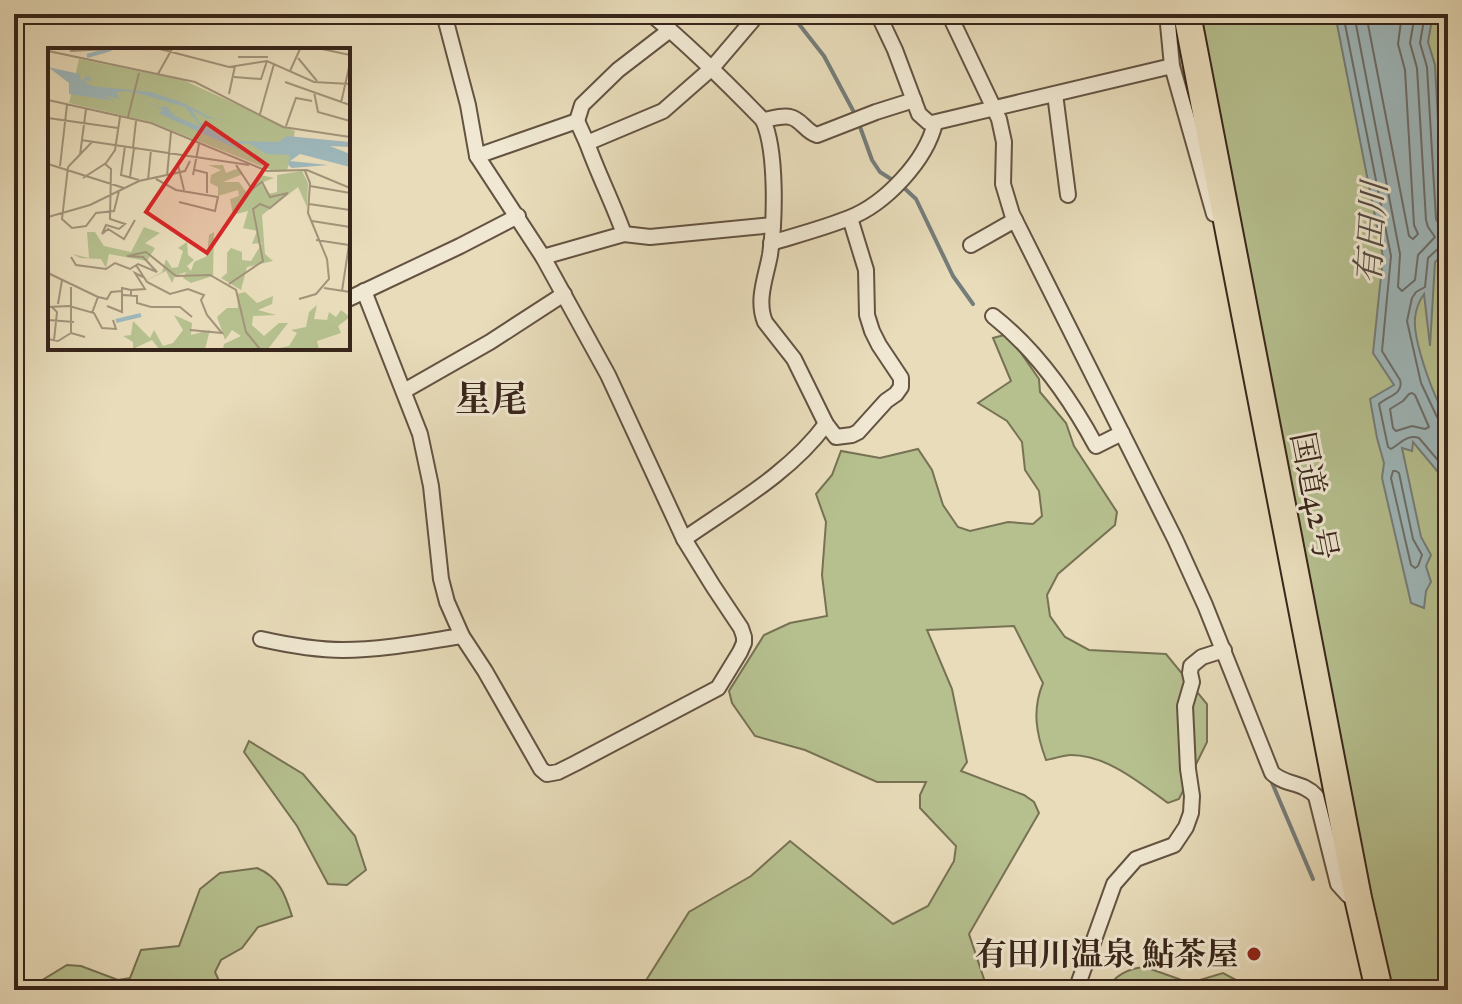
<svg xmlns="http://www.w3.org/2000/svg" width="1462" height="1004" viewBox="0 0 1462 1004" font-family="'IM FELL Great Primer','Noto Serif JP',serif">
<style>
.green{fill:#b6c08f;stroke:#777254;stroke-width:2}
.water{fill:#9eb8bc;stroke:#757d7b;stroke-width:2}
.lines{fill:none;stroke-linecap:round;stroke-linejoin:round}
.shore{stroke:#6b6e6b;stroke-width:2}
.stream{stroke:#757d7b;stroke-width:4}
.street-casing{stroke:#645342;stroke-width:18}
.highway-casing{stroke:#38251a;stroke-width:30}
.street{stroke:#f0e8d2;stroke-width:14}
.highway{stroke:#e8dcba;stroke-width:26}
.poi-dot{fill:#8f2418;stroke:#f0e8d2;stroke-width:3}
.labels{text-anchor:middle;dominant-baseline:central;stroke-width:6;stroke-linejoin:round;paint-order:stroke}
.street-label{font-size:32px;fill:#38251a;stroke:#f0e8d2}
.poi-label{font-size:32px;font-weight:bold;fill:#38251a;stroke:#f0e8d2;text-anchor:end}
.water-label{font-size:34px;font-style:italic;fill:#524a42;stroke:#f0e8d2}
.quarter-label{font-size:36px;font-weight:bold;fill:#38251a;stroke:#f0e8d2}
.inset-river{fill:none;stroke:#9eb8bc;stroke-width:4}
.inset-road{fill:none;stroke:#a2937a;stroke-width:2}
.view{fill:#d62828;fill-opacity:0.15;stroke:#d62828;stroke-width:4}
.inset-edge{fill:none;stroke:#38251a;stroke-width:4}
</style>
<rect width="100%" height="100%" fill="#e8dcba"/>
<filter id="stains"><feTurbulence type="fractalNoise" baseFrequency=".0025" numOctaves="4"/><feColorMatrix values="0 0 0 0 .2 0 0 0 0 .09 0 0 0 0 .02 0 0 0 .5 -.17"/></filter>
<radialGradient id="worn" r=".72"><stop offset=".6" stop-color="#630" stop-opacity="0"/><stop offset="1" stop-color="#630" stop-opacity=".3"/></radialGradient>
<g class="green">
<path d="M1193,14H1448V990H1388Z"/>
<path d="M1008,334L1039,379L1040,392L1066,423L1074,446L1117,512L1115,525L1058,574L1047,595L1050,616L1065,637L1089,650L1166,654L1207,704V742L1179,799L1168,803C1140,783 1107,755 1071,755C1063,755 1054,759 1046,760C1036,733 1032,710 1043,683L1014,626L927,630L952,689L967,762L961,771L1024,795L1034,802L1039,813L969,934L985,982L984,990H640L689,912L751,876L790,841L893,924L928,906L954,861L956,846L920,808V795L926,782H877L805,750L755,736L732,703L729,691L764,635L790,623L827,616L822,575L826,522L816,494L832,475L841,451L880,458L918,449L932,470L943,505L958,527L970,531L1008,522L1033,524L1042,516L1039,491L1025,470L1022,442L1007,421L978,403L1011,381L993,338Z"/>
<path d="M249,741L303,774L355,836L366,870L347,885L328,884L297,826L244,752Z"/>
<path d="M257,868C279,877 285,894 292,916L258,927L242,948L221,960L215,972L220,983L217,990H26L67,965L81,966L118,980L130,978L141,950L179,946L200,889L220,873Z"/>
<path d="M1145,967L1190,983L1223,973L1255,990H1107C1113,976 1129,968 1145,967Z"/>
</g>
<path class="water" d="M1335,14H1433L1428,42L1435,65L1445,253L1435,262L1430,346L1424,294C1419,301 1416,309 1415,318C1413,341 1434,400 1448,419V484L1413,442L1412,451L1402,448L1421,537L1431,555L1426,566L1431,582L1426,591L1424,608L1411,603L1382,478L1384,463L1377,438L1370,399L1394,385L1373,353L1383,257Z"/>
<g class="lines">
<g class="shore">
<path d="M1343,14L1391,256L1382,351L1400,380C1404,394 1388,396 1379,404L1388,447L1391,449C1400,444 1407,434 1419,438L1448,472"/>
<path d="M1354,14L1400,254L1398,287L1402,291L1415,280L1418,255L1435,237L1428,227L1426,220L1417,68L1410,43L1415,14"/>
<path d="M1366,14L1409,236L1413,239L1418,234L1414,225L1405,70L1398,44L1402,14"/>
<path d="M1425,14L1420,43L1427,67L1436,219L1440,226L1448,228"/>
<path d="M1448,245L1441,246L1428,258L1425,287L1416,292L1412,298L1407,321L1421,383L1437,417L1442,422L1448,423"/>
<path d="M1409,394L1412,393L1415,395L1429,427L1425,429L1412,426L1396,431L1393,428L1390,409L1403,401Z"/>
<path d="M1393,471H1396L1399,473L1413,539L1422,555L1418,566L1415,568L1411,565L1391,478Z"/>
</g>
<g class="stream">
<path d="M791,14L824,56L856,116"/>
<path d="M859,124L872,160L880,172L902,186L916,199L953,276L973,304"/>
<path d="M997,187L1005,213"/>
<path d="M1270,778L1313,879"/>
</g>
<defs>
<g id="street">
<path d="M651,14C691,47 727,83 763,120C771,119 782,115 790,117C801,119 806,132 817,135L876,112L914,100"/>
<path d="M878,14L895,50L919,114L928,122L932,123L1172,66"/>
<path d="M949,14L999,119L1004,142L1003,184L1012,214L1175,539L1205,605L1272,773C1286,786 1302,781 1316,796L1338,884L1348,895L1357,898"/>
<path d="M1167,14L1172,66L1214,214"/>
<path d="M1055,94L1068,195"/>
<path d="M763,120C777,151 775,221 770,255C766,277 756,300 765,322L794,359L826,424L836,437L852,435L858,432L886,401L896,394L901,387V378L879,345L872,331L867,315L866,270L850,218"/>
<path d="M577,121L582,105L618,70L670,30"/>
<path d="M477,156L577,121L587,143"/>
<path d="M624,234L650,237L773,225"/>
<path d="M771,243C797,235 824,228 849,218C885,204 926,161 935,123"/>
<path d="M971,245L1015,220"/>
<path d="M543,257L624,234C613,203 598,174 587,143L663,111L712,68L758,14"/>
<path d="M364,291L420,434L431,486L441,579L447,602L462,636L485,671L541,769L547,774L558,772L576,763L718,688L740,652L744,643V637L741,628L713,586L684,539L608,375L543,257L477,156L468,105L444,14"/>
<path d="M348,299L460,246L518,216"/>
<path d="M993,316C1036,350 1070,398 1096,446L1122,433"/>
<path d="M404,391L490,342L564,294"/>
<path d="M684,539C734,504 790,473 826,424"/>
<path d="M261,639C288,645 315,650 343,650C382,650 423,642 462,636"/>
<path d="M1076,990L1114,884L1136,859L1174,845L1186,827L1191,813L1192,796L1188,769L1185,706L1192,682L1190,673L1191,666L1202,657L1224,650"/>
</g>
<path id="highway" d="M1187,14L1358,898L1379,990"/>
</defs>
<use href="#street" class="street-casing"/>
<use href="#highway" class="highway-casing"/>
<use href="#street" class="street"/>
<use href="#highway" class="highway"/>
</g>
<circle class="poi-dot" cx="1254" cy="954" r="8"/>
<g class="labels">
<g class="street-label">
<text transform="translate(1314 496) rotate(79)">国道42号</text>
</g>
<g class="poi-label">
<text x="1238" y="954">有田川温泉 鮎茶屋</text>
</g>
<g class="water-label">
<text transform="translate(1371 233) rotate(-86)">有田川</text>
</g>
<g class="quarter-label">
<text x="491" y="399">星尾</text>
</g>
</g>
<g transform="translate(48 48)">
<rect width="302" height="302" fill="#e8dcba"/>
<path d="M31,11L135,32L247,83L239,123L228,124L103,74L21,55ZM175,117L178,125L191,120L195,126L175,134H191L201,148L204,135L213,127L226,130L213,135L220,146L229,144V127L254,123L260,135L259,159L250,139L214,167L217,206L225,213L199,219L193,242L173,230L179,225V205L183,200L194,204V212L203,213L214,195L204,196L209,183L195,180L200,163L185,167L182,151L191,148L190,142L170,148V139L162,135L163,127L173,122L160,117ZM96,179L112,185L97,195L107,200L99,213L61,206L58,220L53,211L32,210L24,206L41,210L39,184H47L56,198L83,204ZM166,184L165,228L143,235L135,230L138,224L127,228L124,235L118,223L95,234L114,224L118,211L124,220L130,219L135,203L130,200L139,194L140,207L146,212L139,218L143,223L146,214L159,208L161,187ZM197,244L209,255L225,248L224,256L210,262L228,267L205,268L204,277L216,288L231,275H240L220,301H175L176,296L193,288L184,282L177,292L169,269L179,260H190L189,246ZM269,257L266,271L279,272L281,264L288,269L293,262L302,269L290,278L293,285L269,293L271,301H227L241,298L249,285L243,282L258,279L261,264ZM126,267L144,275L143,287L162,282L157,301H111L104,292L85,301V294L75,288L83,287L85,273L102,290L106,282L115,298L125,295L135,282Z" fill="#b6c08f"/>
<path d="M0,19L32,26L33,33L39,28L42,29L44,33H35L44,38L103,44L133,54L164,70L184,73L159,70L144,62L151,74L180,93L230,94L239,88L302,94V99L282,98L302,106V119L252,106L242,113L280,117L244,120L240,117L242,107L219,106L200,95L184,97L193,103L110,65L115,62L80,43L68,44L72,51L54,47L68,53L21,46V35ZM82,43L137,59L153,79L127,68L118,58L109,60Z" fill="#9eb8bc" fill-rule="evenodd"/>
<path class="inset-river" d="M39,8L63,1M68,273L93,267"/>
<path class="inset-road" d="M112,1L181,19L219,13L266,34L302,36M274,1L302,7M0,3L147,34L235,79L302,89M22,3L59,1M190,9H220M250,10L269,33M242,23L252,1M110,26L124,1M186,29L213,31L219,13M237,34L302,57M266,44L270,64L302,73M181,46L187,18M0,52L103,75L219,123L259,122L302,140M293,55L302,15M212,66L226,16M80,69L91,25M0,70L70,80M238,78L248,50L264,53M33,92L201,117M77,98L73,127L91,132M85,100L88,73M32,107L38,61M0,116L76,140M57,116L63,121L62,171L77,176L71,181L58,177L54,186L60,181L76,191L87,172M130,117L136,142M12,118L19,57M20,119L14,171L24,180L38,178L48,165L66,163L71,143M20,119L44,94M147,122L159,125V145M145,127L151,96M119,128L123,84M82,129L86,100M35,130L58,115L67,102L72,69M108,131L128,142L170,149L167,163L131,154M100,132L103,102M262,138L302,145M261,156L302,162M0,169L42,157L91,133L137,123L142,113M264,173L302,179M268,192L301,197M23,209L28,217L58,221L67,215L82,221L90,216L109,224L95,209L79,208L98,204L128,228L162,227L188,242L198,284L212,301M88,217L99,234L122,246L140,241L156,247L153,252L159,267L174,285L142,282M0,225L50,249M181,236L215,213L205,161L212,156L222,160L240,145L222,149L214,134L204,141L188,117M23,239V285L37,289M276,240L302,244M294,243L302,190M75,247L89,248V255L103,259H132L144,269M83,248V242L97,241L87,225L95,229M251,251L268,246L281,231L279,211L260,165L262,135L257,123M10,256L14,232M59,258L74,264V240L83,242M0,259L21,258L46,265L54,280L68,281L65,272M4,259L9,264L6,292M44,265L50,249L59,251L63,244L74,243M0,272L26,274M0,291L10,293L23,285"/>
<path class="view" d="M158,75L219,117L159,205L98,164Z"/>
<rect width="302" height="302" class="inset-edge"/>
</g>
<rect width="1462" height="1004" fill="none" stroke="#e8dcba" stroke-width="48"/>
<rect x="16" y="16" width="1430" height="972" fill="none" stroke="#38251a" stroke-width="4"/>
<rect x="24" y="24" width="1414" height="956" fill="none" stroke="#38251a" stroke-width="2"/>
<rect width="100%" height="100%" filter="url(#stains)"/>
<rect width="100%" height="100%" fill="url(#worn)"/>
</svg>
